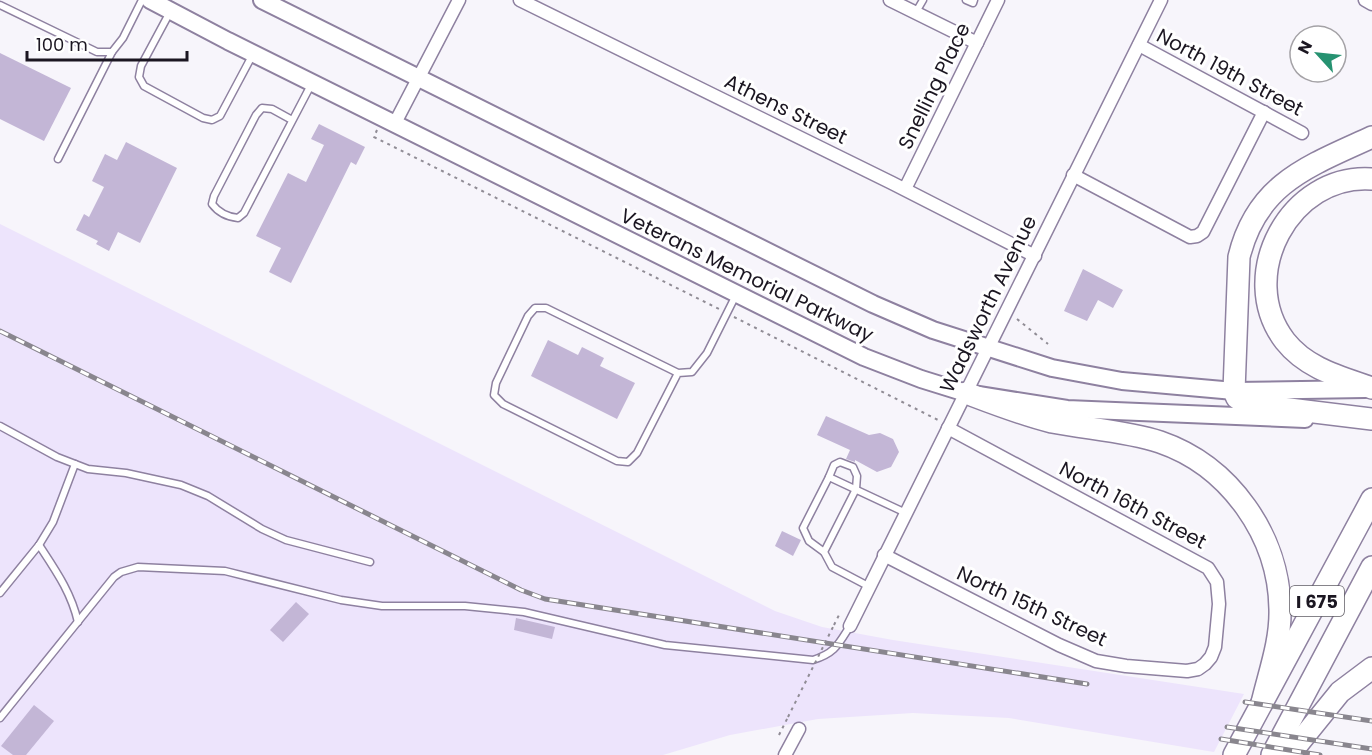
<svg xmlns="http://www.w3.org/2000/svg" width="1372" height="755" viewBox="0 0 1372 755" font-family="Poppins,sans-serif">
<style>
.built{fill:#ede4fc}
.building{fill:#c3b6d6}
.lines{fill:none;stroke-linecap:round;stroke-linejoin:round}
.lane-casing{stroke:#8e81a0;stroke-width:9}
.street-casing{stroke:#8e81a0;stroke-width:15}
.secondary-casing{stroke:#8e81a0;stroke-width:20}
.highway-casing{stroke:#8e81a0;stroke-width:24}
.path{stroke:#908c95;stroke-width:2;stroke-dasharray:3 4.5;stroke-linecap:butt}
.lane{stroke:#fff;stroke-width:6}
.street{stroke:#fff;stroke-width:12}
.secondary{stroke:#fff;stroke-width:16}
.highway{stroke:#fff;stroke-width:21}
.rail-casing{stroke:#89868e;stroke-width:5}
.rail{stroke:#fff;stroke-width:3;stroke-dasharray:9;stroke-linecap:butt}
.path-bridge{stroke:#908c95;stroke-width:2;stroke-dasharray:3 4.5;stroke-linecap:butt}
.labels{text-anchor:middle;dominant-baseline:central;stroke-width:6;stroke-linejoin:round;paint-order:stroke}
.shield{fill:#fff;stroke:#5f5c64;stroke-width:1.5}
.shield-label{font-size:18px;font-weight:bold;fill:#1b1621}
.street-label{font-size:20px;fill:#1b1621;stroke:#fff}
</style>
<rect width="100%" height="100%" fill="#f7f5fb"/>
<path class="built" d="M0,224L775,611L822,627L893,640L1244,694L1214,752L1009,718L913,713L818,719L730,735L663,755H0Z"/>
<g class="building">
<path d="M0,53L71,88L44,141L0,119Z"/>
<path d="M319,124L365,147L356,165L351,162L291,283L269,272L281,248L256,236L288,173L306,182L324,145L311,139Z"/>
<path d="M126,142L177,168L140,243L118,232L109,251L96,244L98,241L76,230L84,214L89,217L104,187L92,181L105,154L117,160Z"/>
<path d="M1083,269L1123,290L1113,308L1098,300L1087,321L1064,311Z"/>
<path d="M548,340L578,355L582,347L604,358L600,366L635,383L617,419L531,376Z"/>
<path d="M826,416L869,435L880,433L893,439L899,452L891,467L877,472L855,460V462L846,459L850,450L817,435Z"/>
<path d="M782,531L801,540L793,556L775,546Z"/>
<path d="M296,602L309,614L283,642L270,630Z"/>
<path d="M516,618L555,627L552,639L514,630Z"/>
<path d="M34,705L54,721L26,755H13L1,746Z"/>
</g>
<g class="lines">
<defs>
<g id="lane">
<path d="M966,0L973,3L974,0"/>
<path d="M0,5L97,52H112L123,38L142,0"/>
<path d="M170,12L141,66L139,77L144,86L203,118L212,120L220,116L253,54"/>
<path d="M916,12L923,0"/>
<path d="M292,120L272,109L262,108L256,115L214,196L212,204C218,212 228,217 238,218L244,213L312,83"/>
<path d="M58,159L112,52"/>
<path d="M678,373L637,453L628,462L617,461L503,404L494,395L496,383L528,316L535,308H546L678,373L692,372L707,353L736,295"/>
<path d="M0,426L57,457L88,469L126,473L181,485L208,496L262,529L286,540L370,562"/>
<path d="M829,477L834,465L840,462L853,467L857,476L856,489L824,552L832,567L870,587"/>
<path d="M39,545C56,571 71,592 78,622"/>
<path d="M824,552L809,541L803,528L829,477L906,513"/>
<path d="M0,593L39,545L53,522L75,464"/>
<path d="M0,718L114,577L121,572L138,567L225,571L341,600L382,606H465L524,612L665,645L813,660C835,653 838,645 850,626"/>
</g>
<g id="street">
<path d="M520,0L892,183L1035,256"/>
<path d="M890,0L977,43"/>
<path d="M1365,0L1372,4"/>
<path d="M1139,45L1302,133"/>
<path d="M395,123L459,0"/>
<path d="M1073,175L1190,237L1197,236L1203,232L1264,112"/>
<path d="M905,189L998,0"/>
<path d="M884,555L1059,645L1096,661L1126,666L1187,671L1198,669L1205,664L1211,657L1215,647L1219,604L1217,582L1208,568L948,428"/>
<path d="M850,626L1161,0"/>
<path d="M785,755L799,729"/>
</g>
<g id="secondary">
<path d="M150,0L228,41L864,357L921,379L966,393L1067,409L1305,419"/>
<path d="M262,0L873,304L933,330L1052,368L1122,381L1234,391L1365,389"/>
</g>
<g id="highway">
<path d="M1372,137C1309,166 1257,183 1239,257L1234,391L1237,398L1249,404L1372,419"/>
<path d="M1372,179C1290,173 1235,276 1285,341C1307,369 1341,377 1372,388"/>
<path d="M966,393C995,404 1023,415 1052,422C1088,429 1126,431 1160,442C1230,466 1279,536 1280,609C1281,641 1269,673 1262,703"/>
<path d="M1234,755L1372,499"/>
<path d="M1272,755L1372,567"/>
<path d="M1289,755L1340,692L1372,668"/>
</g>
</defs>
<use href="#lane" class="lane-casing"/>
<use href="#street" class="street-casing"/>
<use href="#secondary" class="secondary-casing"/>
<use href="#highway" class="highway-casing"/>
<g class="path">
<path d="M377,130L374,137L721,310"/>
<path d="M734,317L940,421"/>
<path d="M1017,319L1048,344"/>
<path d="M834,625L840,613"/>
<path d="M779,735L788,717"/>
</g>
<use href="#lane" class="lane"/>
<use href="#street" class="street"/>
<use href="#secondary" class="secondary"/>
<use href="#highway" class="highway"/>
<defs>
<g id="rail">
<path d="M0,331L521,590L545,599L1087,684"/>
<path d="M1245,702L1372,721"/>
<path d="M1227,727L1372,749"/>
<path d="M1221,739L1320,755"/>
</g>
</defs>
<use href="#rail" class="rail-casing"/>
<use href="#rail" class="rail"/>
<path class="path-bridge" d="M788,717L834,625"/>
</g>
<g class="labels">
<rect class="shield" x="1290" y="586" width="54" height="30" rx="4.5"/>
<g class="shield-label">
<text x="1317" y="601">I 675</text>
</g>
<g class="street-label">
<text transform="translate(1230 72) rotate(28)">North 19th Street</text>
<text transform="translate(934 86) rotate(-64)">Snelling Place</text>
<text transform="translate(786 109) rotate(26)">Athens Street</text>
<text transform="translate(747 275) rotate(26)">Veterans Memorial Parkway</text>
<text transform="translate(988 304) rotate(-64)">Wadsworth Avenue</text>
<text transform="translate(1133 505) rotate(28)">North 16th Street</text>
<text transform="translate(1032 606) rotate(25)">North 15th Street</text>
</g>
</g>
<g transform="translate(1318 54) rotate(297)"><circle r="28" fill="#ffffff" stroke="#a4a2a6" stroke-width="1.5"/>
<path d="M0-4.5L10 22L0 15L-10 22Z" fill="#269271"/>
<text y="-9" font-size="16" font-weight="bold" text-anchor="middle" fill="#1b1621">N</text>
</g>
<path d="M27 51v9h160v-9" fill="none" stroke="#1b1621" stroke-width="3"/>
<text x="36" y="51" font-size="18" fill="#1b1621" stroke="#ffffff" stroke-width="4.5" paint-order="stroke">100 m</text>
</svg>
